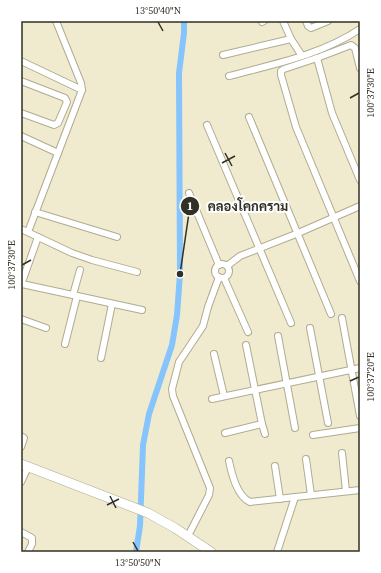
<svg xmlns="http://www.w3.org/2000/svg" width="381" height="573" viewBox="0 0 381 573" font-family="'Source Serif 4',Sarabun,serif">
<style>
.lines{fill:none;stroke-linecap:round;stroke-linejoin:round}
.canal{stroke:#85c4fd;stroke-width:6}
.street-casing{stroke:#b0ab91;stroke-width:8}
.secondary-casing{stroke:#b0ab91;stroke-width:10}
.street{stroke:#fff;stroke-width:6}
.secondary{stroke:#fff;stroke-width:9}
.ticks{fill:none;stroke:#323025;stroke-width:1.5}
.leader{fill:none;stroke:#323025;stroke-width:1.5}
.callout-dot{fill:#323025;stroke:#fff;stroke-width:1.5}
.mark-label{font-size:12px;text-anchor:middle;font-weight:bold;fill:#fff}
.callout-label{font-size:13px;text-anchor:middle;font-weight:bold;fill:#323025;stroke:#fff;stroke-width:4;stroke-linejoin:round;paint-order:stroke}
.neatline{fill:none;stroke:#323025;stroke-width:1.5}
.ticks-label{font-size:10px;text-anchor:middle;fill:#323025}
</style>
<rect width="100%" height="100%" fill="#f0ebce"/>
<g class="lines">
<path class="canal" d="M136,552L140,526L143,445L149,414L172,345L177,315L180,274L179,73L184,33V21"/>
<defs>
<g id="street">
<path d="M283,21L291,39L302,56"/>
<path d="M306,21L308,26L311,28L328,21"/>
<path d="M262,22L264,21"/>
<path d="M223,55L291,39"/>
<path d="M317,58L332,113L360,180"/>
<path d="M21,61L82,90"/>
<path d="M360,68L355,48L351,45L317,58L284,69L281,71V75L296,127L360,281"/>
<path d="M229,76C274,64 321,55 360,29"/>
<path d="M21,81L65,98L67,102L58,123L54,125L21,113"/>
<path d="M249,117L331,314"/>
<path d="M207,125L291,323"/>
<path d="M21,136L58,153"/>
<path d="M189,193L219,265"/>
<path d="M35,212L117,237"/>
<path d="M21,229L72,253L92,260L137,272"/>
<path d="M28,232L82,90L81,83L56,21"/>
<circle cx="222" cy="271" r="7"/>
<path d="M227,266L240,256L296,234L360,206"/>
<path d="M224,278L248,332"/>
<path d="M22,284L142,310"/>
<path d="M21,285L38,237"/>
<path d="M73,295L80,270"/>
<path d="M342,318L360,416"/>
<path d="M21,319L46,328"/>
<path d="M310,328L328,423"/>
<path d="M278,336L295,428"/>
<path d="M65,344L77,296"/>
<path d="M246,345L262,424L265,434"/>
<path d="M214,354L224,396"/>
<path d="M101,358L112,304"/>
<path d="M212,399L360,368"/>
<path d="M225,433L262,424"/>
<path d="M313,435L360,428"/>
<path d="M21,436L24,438L21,447"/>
<path d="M342,453L346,491"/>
<path d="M306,459L311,495"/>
<path d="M229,461C232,475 237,496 250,502L360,490"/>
<path d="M275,466L280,499"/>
<path d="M21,482L28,467"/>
<path d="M21,532L32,538V544L28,552"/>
<path d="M188,536L209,495L210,488L173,396L172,389L179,362L203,326L208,307L219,277"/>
<path d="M277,552L295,497"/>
</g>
<path id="secondary" d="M21,464L148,513L175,528L211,552"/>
</defs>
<use href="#street" class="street-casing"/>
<use href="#secondary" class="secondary-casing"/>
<use href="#street" class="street"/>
<use href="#secondary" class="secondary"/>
</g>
<path class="ticks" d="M158,22L163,31M350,98L359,93M225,153L232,166M222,163L235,156M22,265L31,260M350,381L359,377M110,496L116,508M107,505L119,499M133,542L138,551"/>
<path class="leader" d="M180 274L190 206"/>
<g class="callout-dot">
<circle cx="180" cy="274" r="4"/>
<circle cx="190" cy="206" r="10"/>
</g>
<g class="mark-label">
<text x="190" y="210">1</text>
</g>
<g class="callout-label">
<text x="248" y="211">คลองโคกคราม</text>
</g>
<rect width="381" height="573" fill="none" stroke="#ffffff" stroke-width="44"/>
<rect x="22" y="22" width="337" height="529" class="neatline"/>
<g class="ticks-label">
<text x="158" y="14">13°50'40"N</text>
<text transform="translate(370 93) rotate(-90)" y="4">100°37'30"E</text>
<text transform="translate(11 265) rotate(-90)" y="4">100°37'30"E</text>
<text transform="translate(370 377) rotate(-90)" y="4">100°37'20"E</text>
<text x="138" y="566">13°50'50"N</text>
</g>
</svg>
